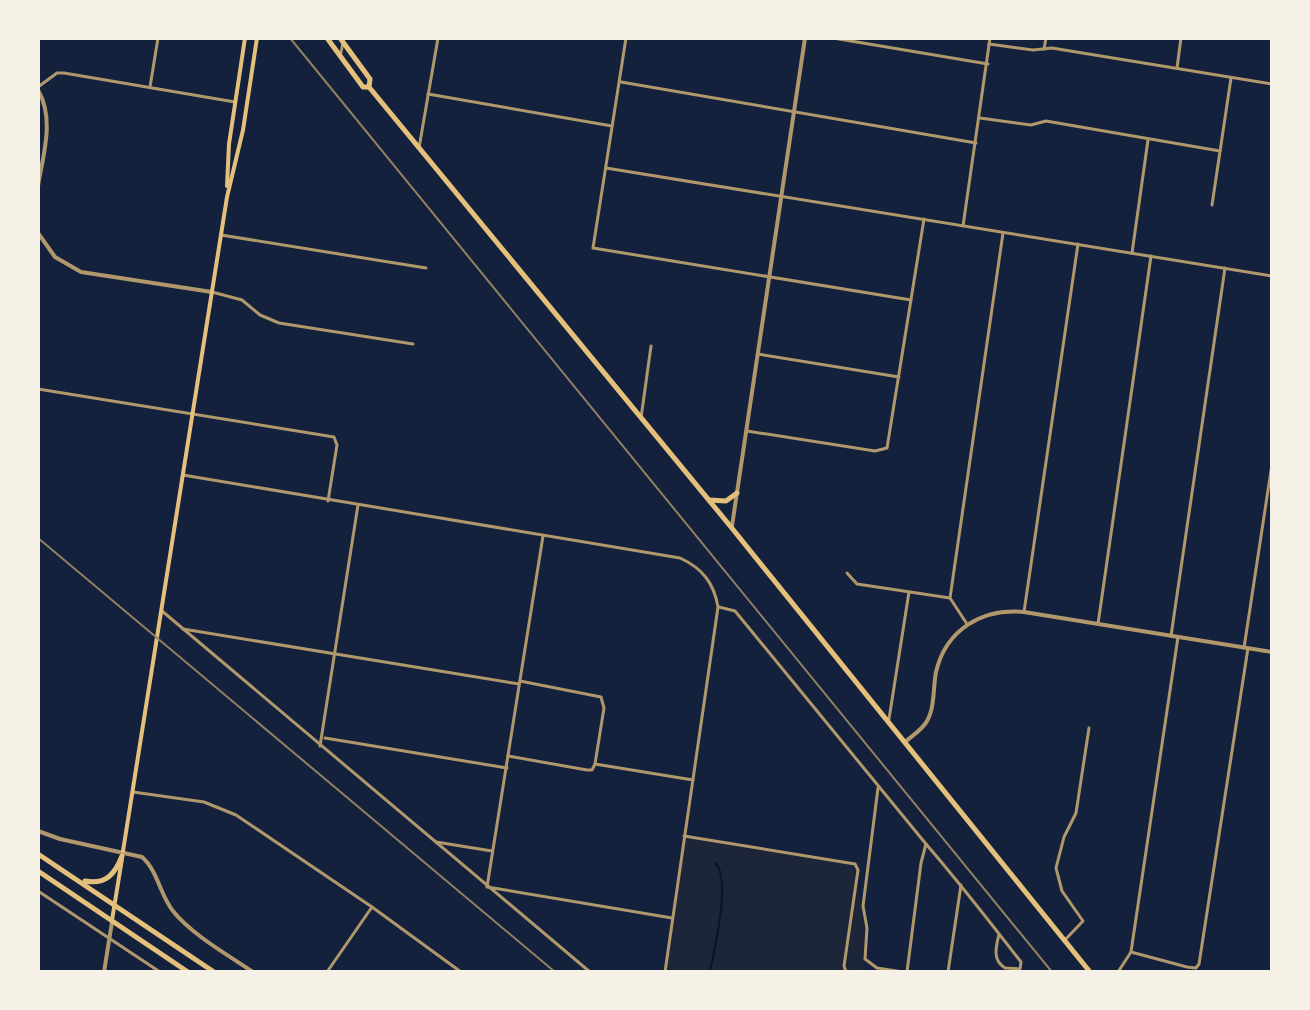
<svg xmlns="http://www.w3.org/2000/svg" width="1310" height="1010" viewBox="0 0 1310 1010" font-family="'Source Sans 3',sans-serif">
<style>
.green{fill:#1d2539}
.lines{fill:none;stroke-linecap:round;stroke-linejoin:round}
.stream{stroke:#0b132b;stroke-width:2}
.minor{stroke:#b1986c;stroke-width:3}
.tertiary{stroke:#b1986c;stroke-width:4}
.secondary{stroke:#e5c07b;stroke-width:4}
.primary{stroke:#e5c07b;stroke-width:5}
.trunk{stroke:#e5c07b;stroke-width:5}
.rail{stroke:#918062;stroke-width:2}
</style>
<rect width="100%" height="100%" fill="#14213d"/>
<path class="green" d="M684,836L852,863L867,928L863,970L878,972H665Z"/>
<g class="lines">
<path class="stream" d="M710,972C714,950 732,878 715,863"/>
<g class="minor">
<path d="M626,38L593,248L911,300"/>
<path d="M833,38L988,64"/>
<path d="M989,44L1033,50L1052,48L1272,84"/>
<path d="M1044,49L1046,38"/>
<path d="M340,57L344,38"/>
<path d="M1177,68L1181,38"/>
<path d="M621,82L976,143"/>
<path d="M38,87L57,73H64L235,102"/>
<path d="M150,87L158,38"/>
<path d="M428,94L612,126"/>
<path d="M980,118L1031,125L1046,121L1220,151"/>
<path d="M419,148L438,38"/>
<path d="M606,168L1272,276"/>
<path d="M1212,205L1231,78"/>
<path d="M963,226L990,38"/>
<path d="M221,235L426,268"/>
<path d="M1132,253L1148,140"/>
<path d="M212,292L242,300L260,315L279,323L413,344"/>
<path d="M758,354L899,377"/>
<path d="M38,389L334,437L337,445L328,501"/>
<path d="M641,418L651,346"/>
<path d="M747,431L875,451L887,448L924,219"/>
<path d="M183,475L680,558C702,568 714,583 718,607L665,972"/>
<path d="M543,536L487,887L672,918"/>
<path d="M847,573L857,584L950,598"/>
<path d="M719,607L735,611L926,844L921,863L907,972"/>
<path d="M162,611L590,972"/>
<path d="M1024,612L1078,244"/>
<path d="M967,624L950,598L1003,233"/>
<path d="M1098,624L1151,256"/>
<path d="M183,629L519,684"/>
<path d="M1171,636L1225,268"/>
<path d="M1244,648L1272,464"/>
<path d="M889,719L909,592"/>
<path d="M325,738L507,768"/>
<path d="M320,746L358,505"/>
<path d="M508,756L587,770H592L595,764L604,708L601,697L520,681"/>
<path d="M595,764L693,780"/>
<path d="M878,788L863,906L867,928L865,959L877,968L903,972"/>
<path d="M133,792L204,802L236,815L372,907L461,972"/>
<path d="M684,836L855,864L858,870L844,966L846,972"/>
<path d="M436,842L492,851"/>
<path d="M926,844C959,882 990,922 1021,962L1020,969L1005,968C992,960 996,947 999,934"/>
<path d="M38,891L160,972"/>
<path d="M1064,941L1083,921L1062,891L1056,868L1064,837L1076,813L1089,728"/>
<path d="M1131,952L1187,967L1196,968L1199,964L1248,648"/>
<path d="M327,972L372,907"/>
<path d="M948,972L961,885"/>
<path d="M1118,972L1131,952L1178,637"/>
</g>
<g class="tertiary">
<path d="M38,90C55,119 43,155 38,186"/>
<path d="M38,233L55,257L81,272L212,292"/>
<path d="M732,526L805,38"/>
<path d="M905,742C912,736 923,729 927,721C935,707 933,687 936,672C946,629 983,608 1024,612L1272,652"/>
<path d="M38,831L60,839L142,857C158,871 160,895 173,911C191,934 228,955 253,972"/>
<path d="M104,972L112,922"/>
</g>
<g class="secondary">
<path d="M227,186L229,144L245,38"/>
<path d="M123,851L227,197L243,130L257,38"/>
<path d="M112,920L122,859"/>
</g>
<g class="primary">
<path d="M327,38L363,87H369L731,527L1090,972"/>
<path d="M340,38L370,79L369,87"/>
<path d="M709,500L726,501L737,493"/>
</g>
<g class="trunk">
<path d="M38,854L214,972"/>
<path d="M38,871L188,972"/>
<path d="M85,881C106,885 115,874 122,856"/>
</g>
<g class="rail">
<path d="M290,38L1052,972"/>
<path d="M38,538L555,972"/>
</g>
</g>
<rect width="1310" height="1010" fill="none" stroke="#f6f1e7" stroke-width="80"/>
</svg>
